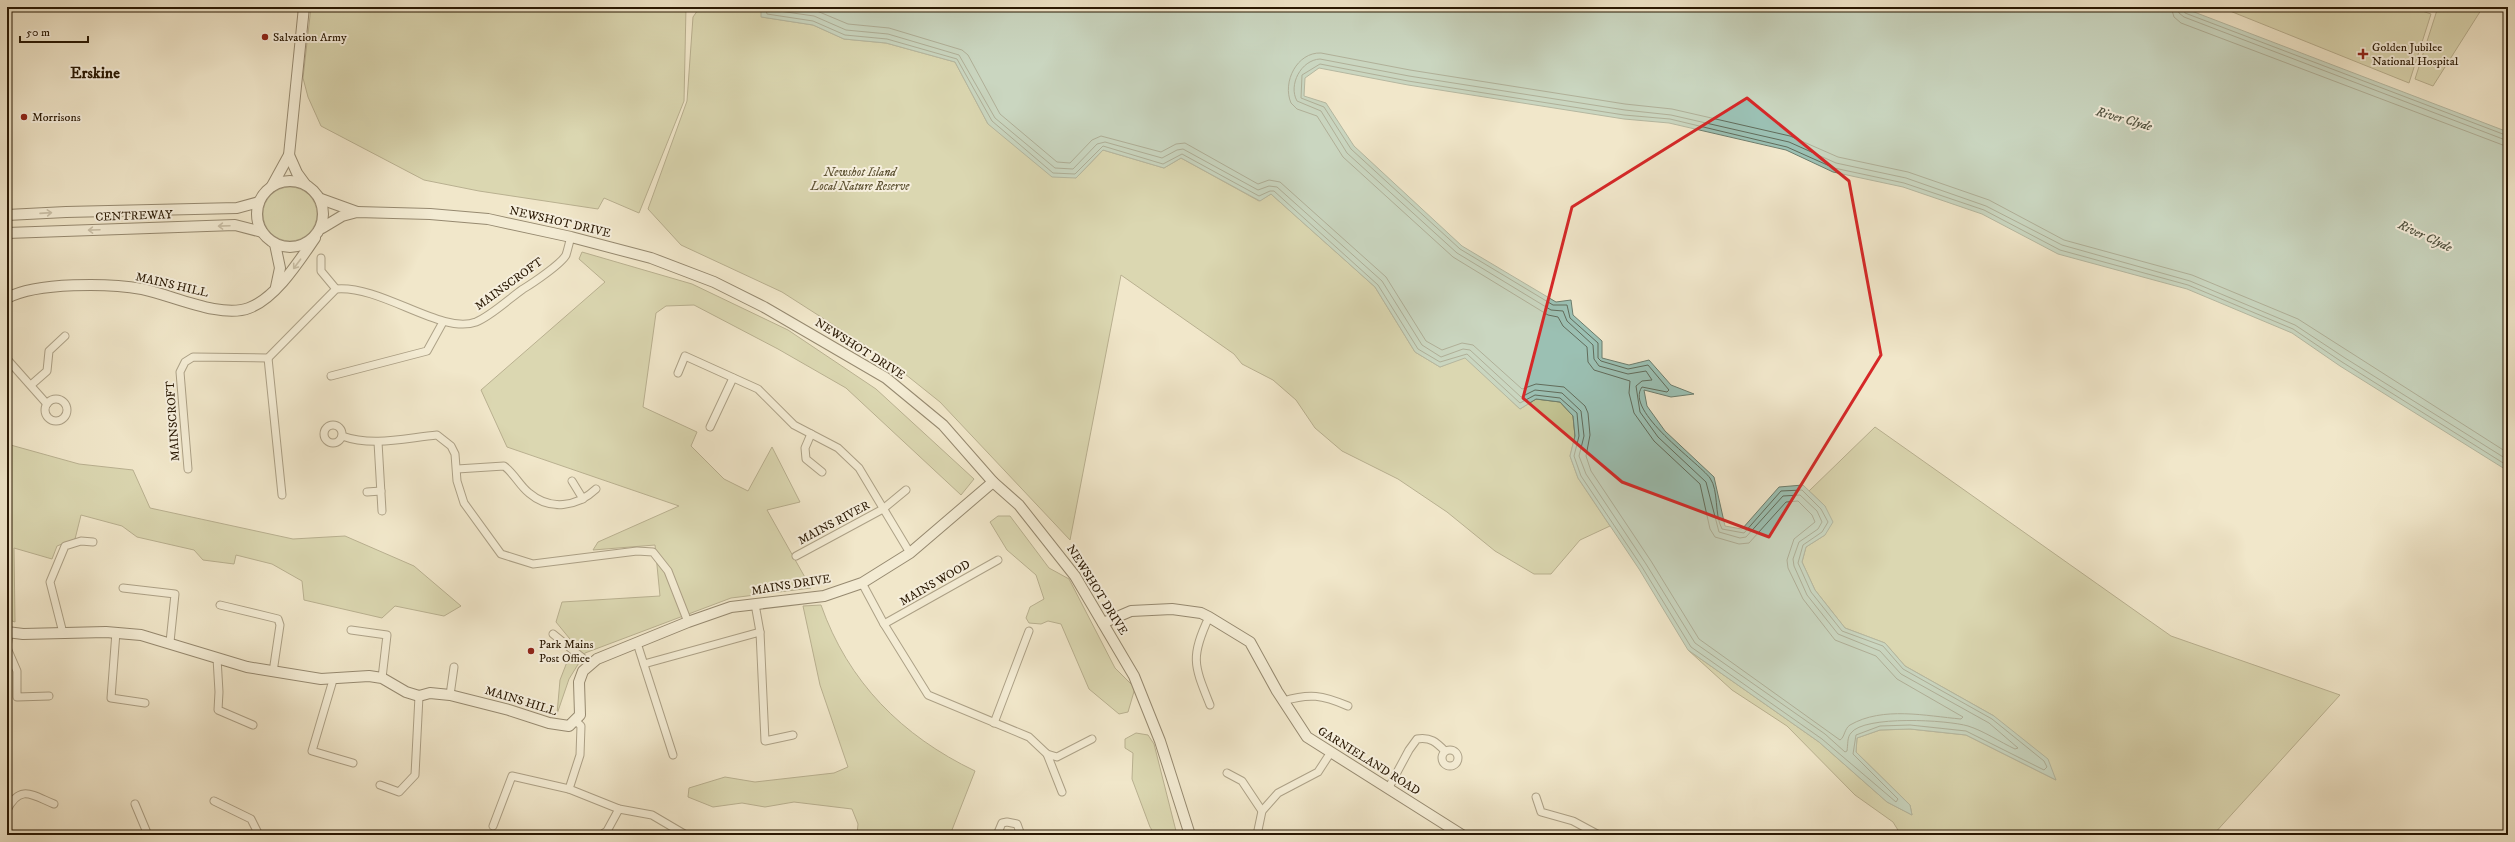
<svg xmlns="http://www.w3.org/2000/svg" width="2515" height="842" viewBox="0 0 2515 842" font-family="'IM FELL DW Pica',serif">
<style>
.green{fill:#c2c392;stroke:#766e4a}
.water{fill:#9bc0b3;stroke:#6d7d6d}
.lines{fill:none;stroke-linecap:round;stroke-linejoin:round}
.shore{stroke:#626c5b;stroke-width:1}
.street-casing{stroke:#5b4c35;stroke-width:9}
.secondary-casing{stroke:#291803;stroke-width:12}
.street{stroke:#f6efdd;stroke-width:7}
.secondary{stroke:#f6efdd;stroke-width:10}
.oneway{stroke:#9a8e7b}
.marked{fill:none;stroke:#d62828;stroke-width:3;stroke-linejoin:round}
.poi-dot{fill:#8f2418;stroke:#f6efdd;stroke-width:1.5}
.labels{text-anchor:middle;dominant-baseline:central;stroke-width:4;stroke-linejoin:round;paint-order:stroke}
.poi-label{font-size:12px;fill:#291803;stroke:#f6efdd;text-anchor:start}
.park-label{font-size:12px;font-style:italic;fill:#5f5435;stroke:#f6efdd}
.street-label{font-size:12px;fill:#291803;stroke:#f6efdd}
.water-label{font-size:13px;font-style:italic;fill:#515341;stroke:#f6efdd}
.district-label{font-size:16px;font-weight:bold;fill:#291803;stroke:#f6efdd}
</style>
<rect width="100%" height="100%" fill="#f1e7cb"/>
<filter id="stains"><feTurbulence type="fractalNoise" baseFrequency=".005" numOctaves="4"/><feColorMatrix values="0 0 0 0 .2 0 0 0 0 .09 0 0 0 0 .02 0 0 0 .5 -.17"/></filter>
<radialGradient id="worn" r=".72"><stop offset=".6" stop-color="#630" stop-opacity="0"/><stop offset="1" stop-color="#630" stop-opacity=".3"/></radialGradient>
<g class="green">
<path d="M311,7H686L684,101L639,213L604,198L598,209L479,191L424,180L321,126L308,97L303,78Z"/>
<path d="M700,7H761L762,17L813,25L844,39L886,43L955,62L988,124L1076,178L1103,150L1164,168L1181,158L1259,201L1271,194L1375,287L1415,352L1440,367L1465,357L1520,409L1536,399L1560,402L1573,416L1575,436L1570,456L1578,478L1610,526L1580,540L1551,574H1534L1495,551L1447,512L1398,479L1342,451L1315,428L1296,400L1273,380L1242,364L1234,354L1121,275L1070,540L940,402L885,358L782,292L681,245L648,209L687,101L693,17Z"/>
<path d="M2220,7H2410L2431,14L2409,83Z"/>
<path d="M2438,7H2483L2433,86L2415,79Z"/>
<circle cx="290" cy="214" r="27"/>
<path d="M582,252L692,284L788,330L876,389L974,479L961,495L846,388L778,349L694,305L666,306L656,313L643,407L697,432L691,446L724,479L748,491L772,447L800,502L767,510L811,588L731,598L585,653L569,679L557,714L560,680L574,644L556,622L562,602L660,596L655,545L593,550L598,542L679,506L507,447L481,390L605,282L579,259Z"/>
<path d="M1875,427L2171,636L2340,695L2213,835H1901L1893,822L1855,795L1787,726L1732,690L1688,650L1819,742L1887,802L1912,815L1910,805L1856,752L1857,738L1880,730L1910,729L1966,735L2056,780L1994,716L1905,666L1885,643L1845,628L1815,590L1802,562L1806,547L1825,535V506L1809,491Z"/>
<path d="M7,444L79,464L133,470L150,508L293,539L345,536L414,566L461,606L444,616L395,606L382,618L304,600L302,581L272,564L236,555L234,564L203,560L194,550L137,537L122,526L81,515L75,539L57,546L52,559L14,548L15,622L7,619Z"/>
<path d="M998,516H1010L1049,568L1069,579L1115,668L1135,688L1128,712L1119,714L1089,689L1061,624L1048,621L1041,624L1029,623L1026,618L1030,607L1044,599L1036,575L1007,550L990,522Z"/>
<path d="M821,605C848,682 902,736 975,771L950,835H857L858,824L852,809L794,802L765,807L742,803L713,807L688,797L689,788L725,777L755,782L834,773L848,767L820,685L803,606Z"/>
<path d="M1136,733L1148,735L1154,744L1177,835H1155L1150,827L1132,779L1133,753L1125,748V739Z"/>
</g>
<path class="water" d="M761,7H2181L2508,132V471L2340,366L2292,333L2187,289L2058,254L1982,214L1903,187L1833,172L1786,150L1669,123L1624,119L1408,85L1319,68L1305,78L1304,96L1326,103L1354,146L1462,246L1556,302L1571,300L1573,315L1602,341V358L1629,365L1649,360L1671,385L1694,394L1671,397L1644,390L1647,406L1665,431L1714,477L1725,526L1742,529L1779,487L1803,485L1825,506L1833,522L1825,535L1806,547L1802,562L1815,590L1845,628L1885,643L1905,666L1994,716L2048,759L2056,780L1966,735L1910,729L1880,730L1857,738L1856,752L1910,805L1912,815L1887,802L1819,742L1688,650L1639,569L1578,478L1570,456L1575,436L1573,416L1560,402L1536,399L1520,409L1465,358L1440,367L1415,352L1375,287L1271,194L1260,201L1181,158L1164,168L1103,150L1076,178L1052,177L988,124L955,62L886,43L844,39L813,25L761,17Z"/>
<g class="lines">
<g class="shore">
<path d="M765,7L767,14L813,21L845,35L887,39L957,59L992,121L1053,173L1075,174L1103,146L1163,164L1182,154L1259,196L1270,191H1274L1378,285L1418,349L1440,362L1467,354L1520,403L1535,395L1560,398L1577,413L1579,436L1574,456L1581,476L1642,567L1691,647L1822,739L1896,802L1898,799L1853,754L1856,735L1880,726L1910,725L1966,731L2044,770L2047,767L2044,761L1992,719L1903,669L1883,646L1842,631L1811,592L1798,563L1803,545L1822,532L1828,522L1821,509L1802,490L1781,491L1744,533L1722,529C1714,514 1719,491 1710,478C1698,462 1624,411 1642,387L1667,392L1669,390L1648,365L1628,369L1601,361L1598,358V343L1570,318L1567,305H1553L1460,249L1351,149L1324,107L1301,98L1302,75L1320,64L1408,81L1624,115L1670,119L1787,147L1834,168L1904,183L1984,210L2060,250L2188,285L2293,329L2342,362L2508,466"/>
<path d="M770,7L772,10L814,16L846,30L888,34L959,55L995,118L1055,168L1073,169L1097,144L1105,142L1162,158L1177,150L1183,149L1258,190L1269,186L1277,187L1382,281L1422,345L1441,357L1463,349L1470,350L1521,397L1535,390L1562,393L1581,411L1584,436L1579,456L1586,474L1646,564L1695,643L1825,734L1845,752L1847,751C1848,745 1847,737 1851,733C1864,715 1948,720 1968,726C1984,731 2000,742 2015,749L2018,748L1989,723L1901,674L1880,651L1838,634L1807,595L1794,566L1793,559L1799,542L1818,529L1822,522L1817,511L1800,495L1783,496L1746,537L1740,538L1719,532L1706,482L1658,437L1640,412L1636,386L1642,381L1652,380L1646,371L1628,374L1599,366L1594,359L1593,345L1567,321L1563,311L1551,310L1457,253L1347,153L1321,111L1297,101C1288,85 1301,60 1320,59L1409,76L1625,110L1671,115L1789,142L1836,163L1906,178L1986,206L2062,245L2190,281L2295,325L2345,358L2508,460"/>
<path d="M793,7L817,11L848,24L889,28L962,50L968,55L1000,114L1057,162L1070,163L1092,140L1101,136L1161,152L1176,144L1185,143L1258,184L1269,180L1280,182L1386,277L1426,341L1442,350L1462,343L1473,345L1522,389L1536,384L1564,387L1585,406L1588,413L1590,435L1586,456L1591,471L1651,561L1699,639L1840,740C1845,737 1844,729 1850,725C1883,706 1926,716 1961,719L1963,717L1897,679L1876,656L1835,640L1803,599L1788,568L1787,560L1794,539L1815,522L1812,515L1798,501L1786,502L1749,543L1739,544L1715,537L1710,529L1700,484L1654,441L1634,413L1629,393L1630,381L1594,370L1588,362L1587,347L1563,326L1558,317L1548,315L1453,257L1343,157L1317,116L1297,109L1291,103C1282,82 1297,52 1321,53L1410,70L1625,104L1672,109L1790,136L1838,157L1908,172L1989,200L2064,240L2192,275L2298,319L2508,453"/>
<path d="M2171,7L2174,17L2181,23L2508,147"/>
<path d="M2177,7L2179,13L2184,17L2508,141"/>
<path d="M2182,7L2185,13L2508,136"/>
</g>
<defs>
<g id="street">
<path d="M321,258V271L336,289"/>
<path d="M268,358L282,495"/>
<path d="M7,359L47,404"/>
<path d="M678,373L685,356L758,389L794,425L838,448L859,468L910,553"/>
<path d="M331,376L427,351L443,322"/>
<path d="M31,385L47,371L49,351L65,336"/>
<circle cx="56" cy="410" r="11"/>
<circle cx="333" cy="434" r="9"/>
<path d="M710,427L733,378"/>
<path d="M811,434L805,448L806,459L822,472"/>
<path d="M342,436C373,447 405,438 437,435L451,446L455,454L457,481L464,503L501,554L533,564L637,551L653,552L668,571L688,622"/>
<path d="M378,442L382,511"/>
<path d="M188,469L180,372L185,362L193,357L268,358L336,289C382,285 441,335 476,322C491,316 510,298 523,289C533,283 561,264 566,255C568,249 569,243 571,237"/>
<path d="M457,469L504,466C514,473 519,485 529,493C550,511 577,507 596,489"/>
<path d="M572,481L583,499"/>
<path d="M367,492L381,491"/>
<path d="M796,556L883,509L906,490"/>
<path d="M862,583L884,624L928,695L1029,737L1047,754L1057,757L1092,739"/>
<path d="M123,588L175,594L170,642"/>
<path d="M755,604L760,632"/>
<path d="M220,605L278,619L280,625L273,672"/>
<path d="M1209,617C1190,658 1194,665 1210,705"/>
<path d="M884,624L998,560"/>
<path d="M351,630L387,635L382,678"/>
<path d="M116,632L111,698L145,703"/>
<path d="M9,633L7,648L17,671V697L49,696"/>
<path d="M63,633L50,582L65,546L81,541L93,542"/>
<path d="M553,634L590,664"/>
<path d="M637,643L673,755"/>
<path d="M217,658L219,692L218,710L253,725"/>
<path d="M644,664L760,632L765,741L793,735"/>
<path d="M333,680L312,751L353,763"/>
<path d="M450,695L454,667"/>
<path d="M1283,701C1310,693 1322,695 1348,706"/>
<path d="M576,721L581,726L580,755L569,789L619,809L652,815L686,835"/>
<path d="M994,723L1029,631"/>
<circle cx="1450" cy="758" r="8"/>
<path d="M1047,754L1062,792"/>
<path d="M1227,773L1242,781L1262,811"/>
<path d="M380,785L399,792L415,775L419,696"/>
<path d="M1388,789L1409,750L1417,739C1431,737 1436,742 1445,751"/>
<path d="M1536,797L1541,812L1573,821L1599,835"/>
<path d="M214,801L251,819L259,835"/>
<path d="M135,804L148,835"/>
<path d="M7,810C20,784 32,795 54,804"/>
<path d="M493,826L512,776L569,789"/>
<path d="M601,835L607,831L619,809"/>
<path d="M997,835L1002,823L1007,822L1017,824L1021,835"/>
<path d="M1257,835L1262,811L1278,793L1318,772L1331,752"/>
</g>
<g id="secondary">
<path d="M289,155L297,173L305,184"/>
<circle cx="290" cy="214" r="33"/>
<path d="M272,186L289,155L304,7"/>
<path d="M321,199L357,212"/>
<path d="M7,215L66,212L237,208L259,202"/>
<path d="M322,228L342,216L357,212L430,214L488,219L571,237L651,258L714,282L764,307L886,378L943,425L993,482L1019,505L1075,576L1134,676L1160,741L1190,835"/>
<path d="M7,233L235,225L262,232"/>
<path d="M275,244L280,268L276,287"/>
<path d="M7,298C37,282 109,283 142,289C172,295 221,319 249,308C276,298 299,261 315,238"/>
<path d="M1103,623L1131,611L1172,609L1201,613L1209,617L1250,642L1277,691L1307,737L1462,835"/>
<path d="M7,632L23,634L106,632L141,635L247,667L321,679L369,676L382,678L406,692L419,696L430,693L450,695L509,710L549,723L569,726L580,715L579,682L583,671L597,659L688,622L731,607L824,596L862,583L910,553L993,482"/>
</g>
</defs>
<use href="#street" class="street-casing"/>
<use href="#secondary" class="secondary-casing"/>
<use href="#street" class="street"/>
<use href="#secondary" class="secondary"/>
</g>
<defs><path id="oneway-shaft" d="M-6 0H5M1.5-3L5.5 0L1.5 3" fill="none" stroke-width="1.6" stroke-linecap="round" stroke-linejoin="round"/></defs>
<g class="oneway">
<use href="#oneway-shaft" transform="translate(46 213) rotate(-4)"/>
<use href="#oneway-shaft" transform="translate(224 226) rotate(178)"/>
<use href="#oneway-shaft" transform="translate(94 230) rotate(178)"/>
<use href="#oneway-shaft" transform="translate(297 264) rotate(127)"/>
</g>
<path d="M0 0H2515V842H0ZM1747,98L1849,181L1881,355L1769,537L1622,482L1523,398L1572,207Z" fill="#f1e7cb" fill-opacity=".55" fill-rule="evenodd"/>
<path class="marked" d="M1747,98L1849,181L1881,355L1769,537L1622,482L1523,398L1572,207Z"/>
<g class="poi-dot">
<circle cx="265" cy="37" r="4"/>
<path d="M2361 48h4v4h4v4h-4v4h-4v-4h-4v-4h4z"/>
<circle cx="24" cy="117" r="4"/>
<circle cx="531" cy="651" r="4"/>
</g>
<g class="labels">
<g class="poi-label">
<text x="273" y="37">Salvation Army</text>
<text x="2372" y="47">Golden Jubilee<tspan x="2372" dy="14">National Hospital</tspan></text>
<text x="32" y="117">Morrisons</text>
<text x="539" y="644">Park Mains<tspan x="539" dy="14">Post Office</tspan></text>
</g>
<g class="park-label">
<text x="860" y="172">Newshot Island<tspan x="860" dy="14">Local Nature Reserve</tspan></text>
</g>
<g class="street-label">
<text transform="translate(134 216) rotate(-2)">CENTREWAY</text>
<text transform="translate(560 222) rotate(13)">NEWSHOT DRIVE</text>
<text transform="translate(509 284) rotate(-36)">MAINSCROFT</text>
<text transform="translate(172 285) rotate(13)">MAINS HILL</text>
<text transform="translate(860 349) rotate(32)">NEWSHOT DRIVE</text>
<text transform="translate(173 421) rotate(-94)">MAINSCROFT</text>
<text transform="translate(834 523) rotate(-28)">MAINS RIVER</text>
<text transform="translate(935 583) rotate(-30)">MAINS WOOD</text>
<text transform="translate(791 585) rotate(-9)">MAINS DRIVE</text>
<text transform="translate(1097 590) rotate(58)">NEWSHOT DRIVE</text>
<text transform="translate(521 701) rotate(17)">MAINS HILL</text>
<text transform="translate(1369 761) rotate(32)">GARNIELAND ROAD</text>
</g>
<g class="water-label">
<text transform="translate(2124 119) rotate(16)">River Clyde</text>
<text transform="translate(2425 236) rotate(25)">River Clyde</text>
</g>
<g class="district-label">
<text x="95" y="73">Erskine</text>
</g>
</g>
<rect width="2515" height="842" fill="none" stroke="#f1e7cb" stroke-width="24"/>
<rect x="8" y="8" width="2499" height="826" fill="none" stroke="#291803" stroke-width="2"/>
<rect x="12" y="12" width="2491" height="818" fill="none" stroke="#291803"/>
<path d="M20 36v6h68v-6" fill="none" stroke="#291803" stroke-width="2"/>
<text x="26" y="36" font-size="12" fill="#291803" stroke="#f6efdd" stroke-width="3" paint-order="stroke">50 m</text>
<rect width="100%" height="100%" filter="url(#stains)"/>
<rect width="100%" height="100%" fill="url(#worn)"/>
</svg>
